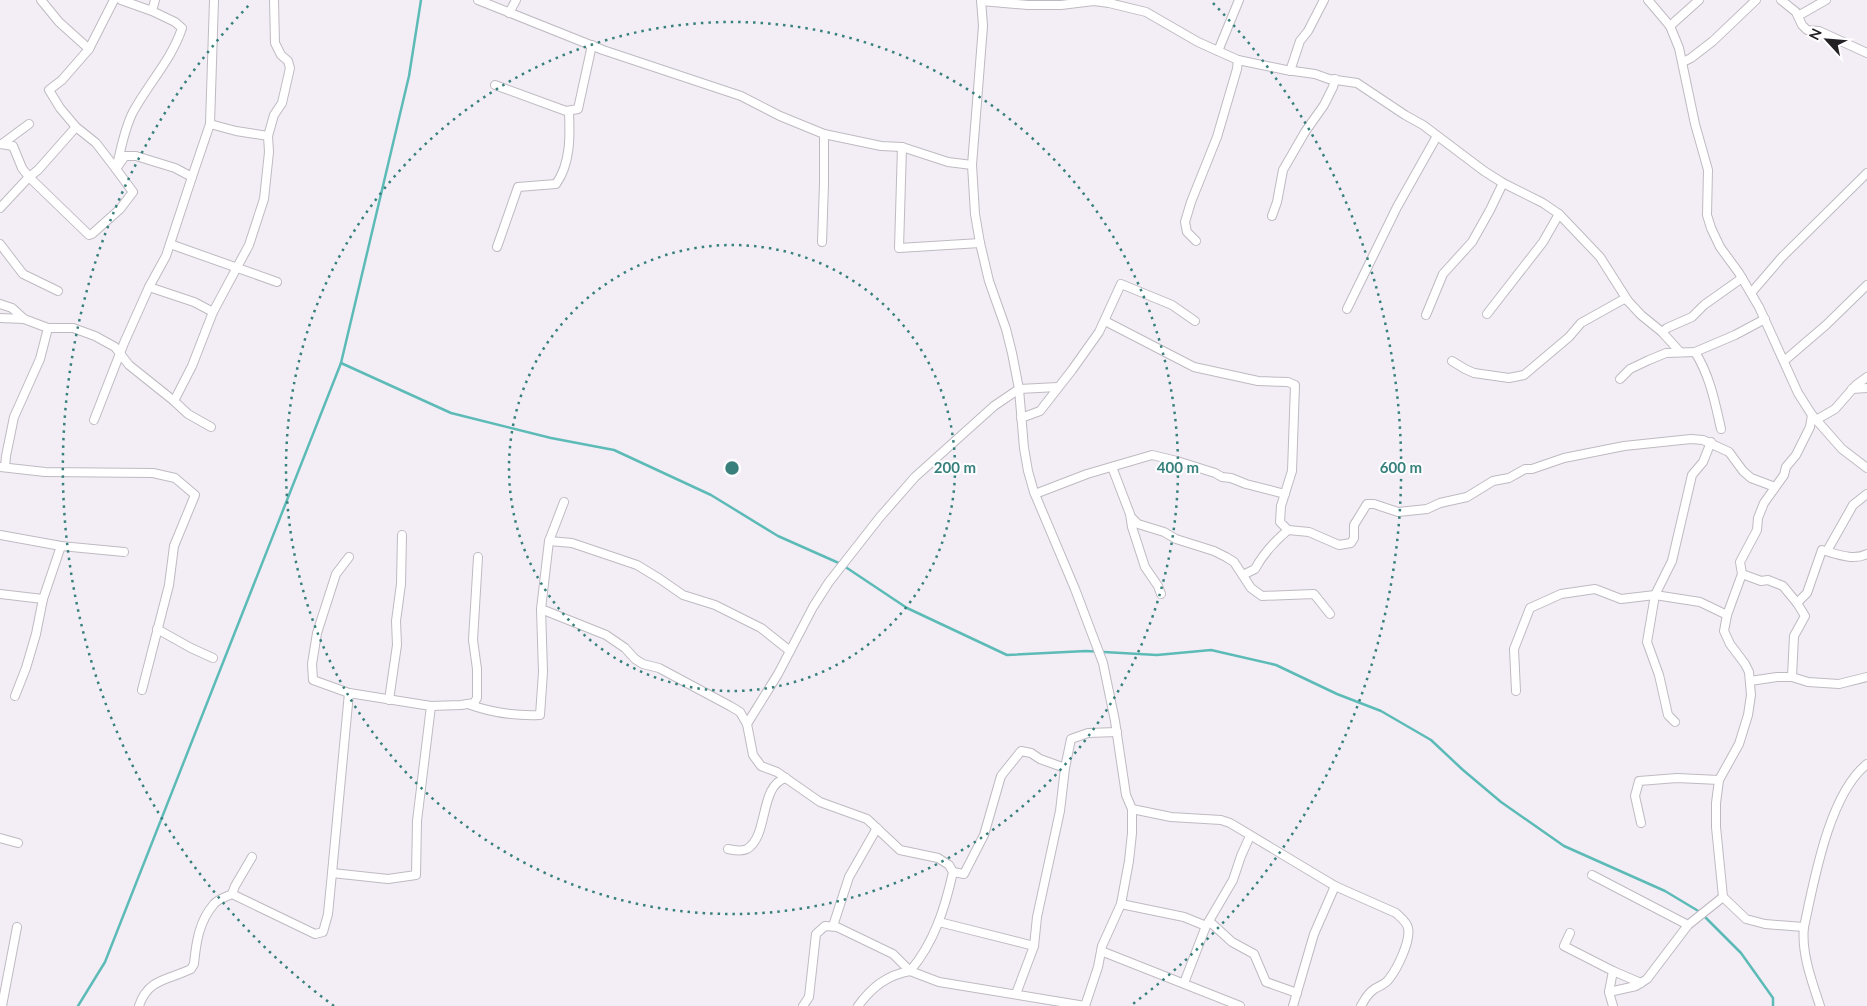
<svg xmlns="http://www.w3.org/2000/svg" width="1867" height="1006" viewBox="0 0 1867 1006" font-family="Lato,sans-serif">
<style>
.lines{fill:none;stroke-linecap:round;stroke-linejoin:round}
.stream{stroke:#5dbbb7;stroke-width:2.5}
.minor-casing{stroke:#bfbac1;stroke-width:10}
.minor{stroke:#fff;stroke-width:8}
.ring{fill:none;stroke:#37807c;stroke-width:2.5;stroke-dasharray:2.5 5}
.centre{fill:#37807c;stroke:#fefdff;stroke-width:2.5}
.ring-label{font-size:15px;text-anchor:middle;font-weight:bold;fill:#37807c;stroke:#fefdff;stroke-width:4;stroke-linejoin:round;paint-order:stroke}
</style>
<rect width="100%" height="100%" fill="#f3eef6"/>
<g class="lines">
<g class="stream">
<path d="M341,363L451,413L551,438L614,450L711,495L778,536L841,564L907,608L1007,655L1086,651L1157,655L1211,650L1276,665L1337,694L1381,711L1431,740L1463,770L1501,802L1564,846L1665,891L1700,912"/>
<path d="M1704,916L1741,953L1773,998V1006"/>
<path d="M78,1006L105,962L341,363L409,76L421,0"/>
</g>
<defs>
<g id="minor">
<path d="M41,0L59,22L89,49"/>
<path d="M114,0L89,49L62,80L49,90L60,108L76,127L96,143L116,169C121,150 124,129 133,112C148,84 172,59 182,28L175,22L152,11"/>
<path d="M121,0L152,11L155,0"/>
<path d="M478,0L603,50L741,96L780,116L824,134L881,146L902,147L948,162L972,165"/>
<path d="M981,0L983,26L972,165L975,214L980,243L989,281L1006,329L1012,353L1019,389L1024,448L1028,471L1034,492L1075,589L1103,663L1115,721L1126,795L1132,809V833L1129,861L1121,904L1102,946L1098,967L1085,1006"/>
<path d="M1648,0L1670,26L1679,48L1695,124L1708,170L1707,215L1711,228L1720,247L1739,273L1759,307L1798,393L1812,415L1842,449L1867,468"/>
<path d="M1781,0L1796,12L1802,25L1807,30L1819,31L1867,53"/>
<path d="M981,1L1028,5H1061L1094,1L1109,3L1146,12L1198,42L1238,60L1286,70L1315,74L1329,79L1357,83L1405,115L1423,125L1484,171L1503,183L1543,203L1559,214L1600,257L1628,301L1641,315L1662,332L1667,328L1692,317L1704,305L1742,278"/>
<path d="M509,13L516,0"/>
<path d="M1798,16L1826,0"/>
<path d="M1670,26L1699,0"/>
<path d="M1218,51L1239,0"/>
<path d="M1683,62L1691,58L1713,41L1756,0"/>
<path d="M1290,71L1300,41L1308,31L1324,0"/>
<path d="M495,85L566,111L578,109L592,45"/>
<path d="M210,124L236,131L268,136"/>
<path d="M76,127L38,170L29,177L89,235L92,234L120,209L133,192L116,169L125,156H136L175,168L192,177L166,256L149,287L124,343L94,420"/>
<path d="M0,144L13,146L22,168L29,177L0,208"/>
<path d="M2,144L29,124"/>
<path d="M902,147L899,248L980,243"/>
<path d="M192,177L210,124L214,0"/>
<path d="M1272,216L1277,202L1283,170L1305,132L1324,105L1333,87L1335,79"/>
<path d="M1196,241L1187,232L1185,222L1191,202L1217,137L1237,69L1238,60"/>
<path d="M822,242L824,184V134"/>
<path d="M0,244L23,274L58,291"/>
<path d="M170,244L277,282"/>
<path d="M497,247L518,187L556,184C571,163 570,135 569,111"/>
<path d="M149,287L194,302L213,312"/>
<path d="M1751,293L1782,257L1867,173"/>
<path d="M0,304L12,308L24,319L48,328H73L95,336L115,347L129,365L174,401"/>
<path d="M1347,309L1397,207L1437,136"/>
<path d="M1487,314L1543,242L1559,214"/>
<path d="M1426,315L1443,274L1472,242L1490,210L1503,183"/>
<path d="M0,318L24,319"/>
<path d="M1105,321L1194,367L1258,381L1288,382L1295,385L1292,471L1281,506L1280,522L1288,530L1309,532L1339,545L1351,543L1354,538V525L1367,504H1374L1398,512L1427,509L1440,503L1467,497L1493,481L1509,478L1525,469H1532L1564,458L1624,446L1691,439L1703,440L1729,452L1743,471L1751,478L1775,487"/>
<path d="M1662,332L1680,352"/>
<path d="M1695,352C1710,376 1715,402 1721,429"/>
<path d="M1452,361L1465,369L1474,373L1509,378L1524,375L1569,337L1581,323L1624,299L1628,301"/>
<path d="M1784,361L1826,325L1867,285"/>
<path d="M1620,379L1630,369L1649,360L1666,353L1695,352L1735,335L1765,319"/>
<path d="M1852,389L1867,388"/>
<path d="M1021,418L1040,411L1072,370L1099,332L1121,284L1172,305L1195,321"/>
<path d="M1816,420L1835,409L1856,385L1867,377"/>
<path d="M211,427L188,414L174,401L192,366L213,312L249,245L264,199L269,152L268,136L274,115L282,103L290,68L288,61L281,55L275,43L274,0"/>
<path d="M0,467L45,472L153,473L175,478L195,495L174,546L169,585L142,690"/>
<path d="M5,467L6,456L14,417L40,359L48,328"/>
<path d="M1112,467L1130,514L1132,527L1145,567L1158,586L1161,594"/>
<path d="M1035,494L1087,474L1152,455L1177,461L1215,473L1222,477L1231,478L1246,484L1285,494"/>
<path d="M564,502L549,541L541,609L606,635L625,648L635,659L643,664L659,668L730,706L740,712L747,724L753,755L761,766L777,772L820,802L867,819L900,850L938,858L949,865L953,872C945,908 934,943 910,971C887,975 872,987 858,1006"/>
<path d="M1131,517L1138,524L1164,532L1176,539L1214,551L1226,557L1234,562L1251,588L1262,596L1314,594L1330,614"/>
<path d="M0,535L61,546L124,552"/>
<path d="M549,541L572,543L637,565L660,579L683,595L715,605L761,628L790,651"/>
<path d="M1827,551L1853,505L1867,494"/>
<path d="M349,557L336,574L317,633L312,664L313,680L349,693L431,706L461,705L474,703L477,698V669L473,640L478,557"/>
<path d="M1742,574L1761,581L1768,580L1783,586L1797,603L1805,616L1794,636L1792,677"/>
<path d="M1243,575L1255,569C1263,554 1275,541 1288,530"/>
<path d="M0,594L43,599"/>
<path d="M1797,603L1807,593L1822,550C1837,554 1853,561 1867,554"/>
<path d="M157,629L191,648L213,658"/>
<path d="M1750,681L1777,677H1792L1808,682L1839,684L1867,677"/>
<path d="M1516,691L1514,649L1530,608L1561,594L1595,589L1621,599L1655,595L1700,602L1727,615"/>
<path d="M15,696L26,668L36,634L43,599L61,546"/>
<path d="M389,700L397,645L396,621L401,584L402,535"/>
<path d="M468,704C492,713 515,716 540,715L543,672L541,609"/>
<path d="M1675,722L1668,715L1659,675L1647,642L1655,595L1672,561L1692,475L1703,462L1711,442"/>
<path d="M747,724L778,674L813,607L829,582L880,517L915,477L994,406L1019,389L1058,387"/>
<path d="M1132,809L1171,817L1221,820L1230,823L1335,886L1396,913C1400,917 1407,922 1408,928C1411,941 1397,969 1389,979C1385,985 1378,986 1373,990C1367,994 1364,1001 1361,1006"/>
<path d="M1641,823L1635,796L1639,781L1677,778L1719,780"/>
<path d="M0,838L18,843"/>
<path d="M728,849C734,850 741,852 747,849C769,836 759,785 786,778"/>
<path d="M953,872L964,874L965,872L984,835L1001,776L1021,751L1031,753L1040,759L1065,768"/>
<path d="M332,873L388,879L416,875L417,821L431,706"/>
<path d="M1592,875L1688,925"/>
<path d="M232,894L315,934L323,932L328,914L332,873L349,693"/>
<path d="M1121,904L1184,917L1206,926"/>
<path d="M1209,921L1232,942L1254,954L1266,982L1297,993"/>
<path d="M939,922L1034,946"/>
<path d="M833,926L849,877L877,828"/>
<path d="M1804,927L1765,924L1746,919L1723,897L1716,827V803L1719,780L1739,744L1748,715L1751,695L1749,672L1745,664L1730,644L1724,631L1727,615L1742,574L1740,562L1757,530L1758,518L1764,503L1784,475L1786,467L1796,455L1810,427L1812,415"/>
<path d="M1570,933L1564,946L1613,971"/>
<path d="M1101,951L1240,1006"/>
<path d="M1184,983L1206,926L1233,880L1241,856L1250,836"/>
<path d="M1609,992L1613,971L1641,983"/>
<path d="M1016,994L1034,946L1037,917L1060,811L1065,768L1071,739L1088,733L1117,732"/>
<path d="M2,1006L17,927"/>
<path d="M139,1006C148,978 169,980 191,969L194,964C196,943 199,921 214,904C218,899 226,897 232,894L235,886L252,857"/>
<path d="M803,1006L809,997L816,934L825,926L837,927L893,954L910,971L939,982L1085,1006"/>
<path d="M1293,1006L1314,934L1335,886"/>
<path d="M1613,1006L1609,992L1636,986L1647,979L1688,925L1723,897"/>
<path d="M1820,1006C1812,982 1801,952 1804,927C1814,881 1829,794 1867,764"/>
</g>
</defs>
<use href="#minor" class="minor-casing"/>
<use href="#minor" class="minor"/>
</g>
<g class="ring">
<circle cx="732" cy="468" r="223"/>
<circle cx="732" cy="468" r="446"/>
<path d="M334 1006A669 669 0 0 1 251 3M1213 3A669 669 0 0 1 1130 1006"/>
</g>
<circle cx="732" cy="468" r="8" class="centre"/>
<g class="ring-label">
<text x="955" y="473">200 m</text>
<text x="1178" y="473">400 m</text>
<text x="1401" y="473">600 m</text>
</g>
<g transform="translate(1827 40) rotate(296)" stroke="#fefdff" stroke-width="4" paint-order="stroke">
<path d="M0-4L9 19L0 12L-9 19Z" fill="#232124"/>
<text y="-8" font-size="14" font-weight="bold" text-anchor="middle" fill="#232124">N</text>
</g>
</svg>
